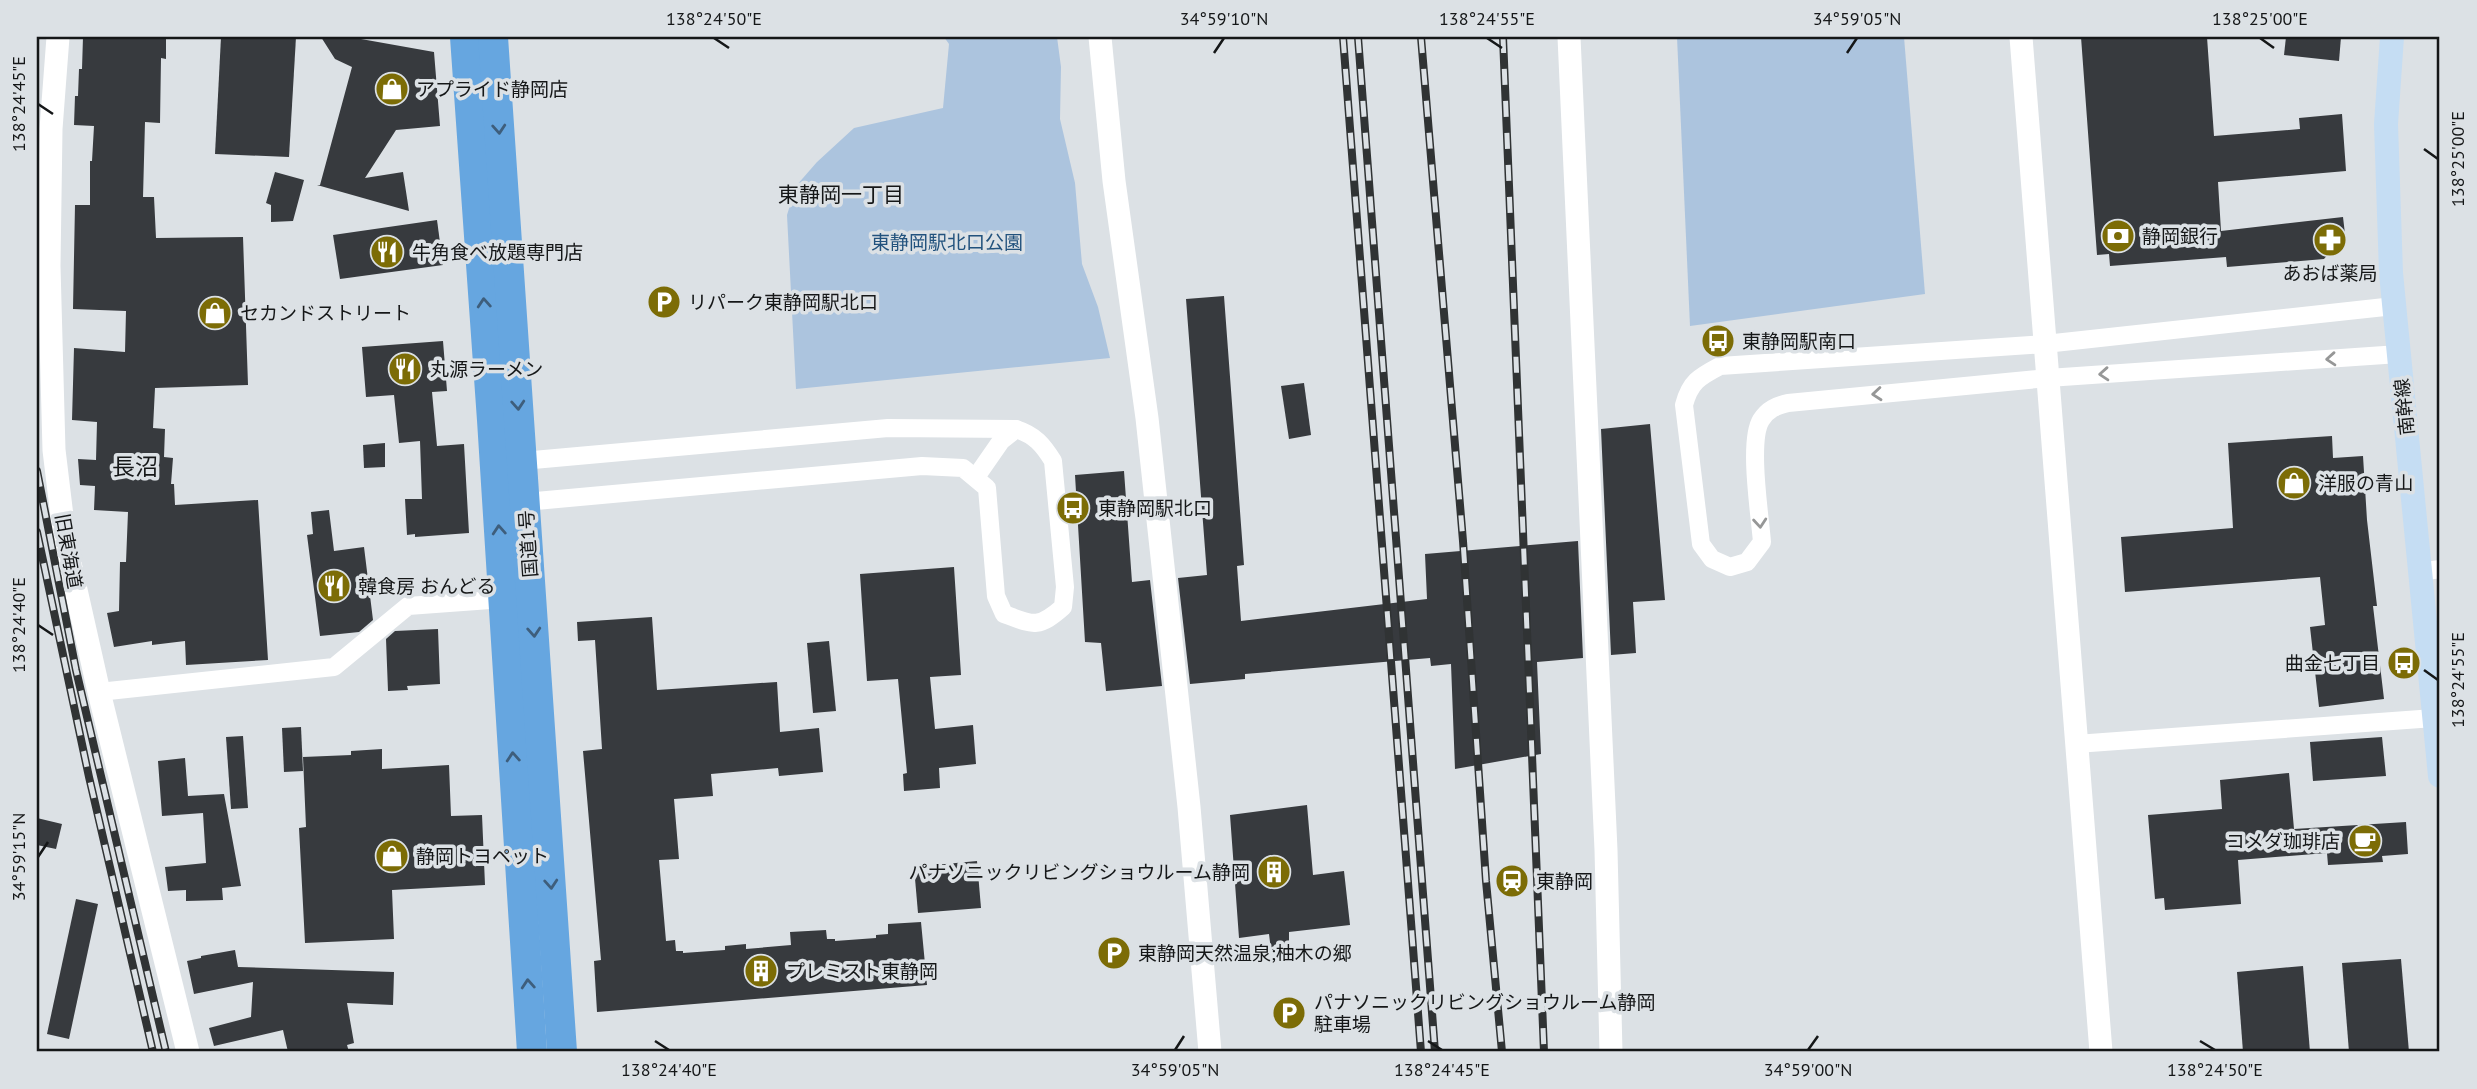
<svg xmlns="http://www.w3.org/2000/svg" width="2477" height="1089" viewBox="0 0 2477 1089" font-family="'PT Sans','Noto Sans JP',sans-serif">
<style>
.green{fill:#acc4de}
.building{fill:#373a3e}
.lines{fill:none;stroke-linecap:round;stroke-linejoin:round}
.minor{stroke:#fff;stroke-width:18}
.tertiary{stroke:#fff;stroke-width:23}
.secondary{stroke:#c5ddf3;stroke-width:24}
.trunk{stroke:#66a6e0;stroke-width:30}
.rail-casing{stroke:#303334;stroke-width:8}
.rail{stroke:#dce1e5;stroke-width:5;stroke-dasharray:16;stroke-linecap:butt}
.oneway{stroke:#3e5e7c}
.oneway2{stroke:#969797}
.ticks{fill:none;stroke:#151718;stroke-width:2.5}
.labels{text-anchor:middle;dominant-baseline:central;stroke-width:7;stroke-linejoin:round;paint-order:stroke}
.poi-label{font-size:19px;fill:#151718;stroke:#dce1e5;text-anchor:start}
.park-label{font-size:19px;fill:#22527d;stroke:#dce1e5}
.street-label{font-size:19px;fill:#151718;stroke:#dce1e5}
.neighbourhood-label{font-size:21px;fill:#151718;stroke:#dce1e5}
.quarter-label{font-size:23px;fill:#151718;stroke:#dce1e5}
.neatline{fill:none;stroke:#151718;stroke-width:2.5}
.ticks-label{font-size:18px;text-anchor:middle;fill:#151718}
</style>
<rect width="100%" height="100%" fill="#dce1e5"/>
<g class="green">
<path d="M944,37H1057L1061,67L1060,119L1075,183L1082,264L1098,307L1110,358L796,389L787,215L796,186L817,162L854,128L943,108L949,44Z"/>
<path d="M1677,37H1904L1925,294L1690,326Z"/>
</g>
<g class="building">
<path d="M83,37H166V59L161,58L160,123L145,122L143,197H154L156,238L243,237L248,385L155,388L153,428L165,429L164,457L173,458L171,484H174L175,505L258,500L268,660L186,665L185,641L152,645V641L114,647L107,613L119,611L120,562H126L128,512L94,510L95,486L80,485L78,459L96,460L97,422L72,420L74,348L125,352L126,311L73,309L75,205H90V161H92L94,126L74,125L75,96H78L79,69H82Z"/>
<path d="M221,37H296L289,157L215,154Z"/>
<path d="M321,37H361V39L434,52L440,126L396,130L365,178L403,172L409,211L317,185H320L352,67L335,59Z"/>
<path d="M2081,37H2207L2214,136L2300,129L2299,118L2342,114L2346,171L2218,182L2221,231L2343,217L2345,234L2324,259L2227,267L2226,257L2110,266L2109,254L2097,255Z"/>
<path d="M2286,37H2341L2339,61L2284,55Z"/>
<path d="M275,172L304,180L293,221L271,222V205L266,203Z"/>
<path d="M437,220L443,265L340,279L333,235Z"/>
<path d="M1224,296L1244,565L1237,566L1241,621L1427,599L1425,554L1578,541L1583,658L1537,662L1541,754L1455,769L1451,664L1431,666L1430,658L1245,674V679L1190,684L1178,578L1207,575L1186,299Z"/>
<path d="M443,341L447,391L432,392L437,446L464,444L469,533L415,537V534L407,535L405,499H422L420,441L399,443L394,395L366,397L362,347Z"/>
<path d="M1304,383L1311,435L1289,439L1281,386Z"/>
<path d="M1650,424L1665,600L1633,602L1636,653L1611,655L1601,429Z"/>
<path d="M2332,436L2333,458L2363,456L2367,520L2377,606H2373L2384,699L2319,707L2310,627L2325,625L2320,577L2125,592L2121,537L2233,528L2228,443Z"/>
<path d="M385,443V467L364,468L363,445Z"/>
<path d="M1124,471L1132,582L1150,580L1162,686L1106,691L1101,643L1085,642L1075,475Z"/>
<path d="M329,510L334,551L364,547L373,620L359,632L320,636L307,535L313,534L311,512Z"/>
<path d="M954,567L961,675L930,677L935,729L973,725L976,764L939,768L940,788L904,791L903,774L907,773L898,679L867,681L860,574Z"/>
<path d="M652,617L657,690L777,682L780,732L819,728L823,772L779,776L778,768L711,774L713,796L674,799L679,859L659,860L666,941L675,940L676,951H683V953L725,950V946L746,944V949L791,945L790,932L826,930L827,939H835V941L876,938V935L888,934V924L921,922L927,985L597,1012L594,961L601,960L583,751L602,749L595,640L578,641L577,622Z"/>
<path d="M438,629L440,684L407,686L408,690L388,691L386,639L395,631Z"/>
<path d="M829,641L836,711L813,713L807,643Z"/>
<path d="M301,727L303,771L284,772L282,728Z"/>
<path d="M243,736L248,808L231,809L226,737Z"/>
<path d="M2382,737L2386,776L2313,781L2310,742Z"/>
<path d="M382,749V769L449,765L451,816L482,815L485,885L392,890L394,939L305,943L299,828L306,827L303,757L351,755V751Z"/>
<path d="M185,758L188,796L224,794L241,886L222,888L223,900L186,901V890L168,891L165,867L206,863L203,813L162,816L158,761Z"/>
<path d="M2289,773L2294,829L2406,822L2408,854L2382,856L2383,862L2328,865L2327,853L2238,860L2241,904L2165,910L2164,898L2155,899L2148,815L2222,809L2220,780Z"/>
<path d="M1307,805L1313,875L1344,871L1350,925L1289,932V948L1271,950L1269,934L1239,938L1230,815Z"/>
<path d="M37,818L62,824L56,849L37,845Z"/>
<path d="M977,861L981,908L918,913L914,867Z"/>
<path d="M76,899L98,904L69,1039L47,1034Z"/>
<path d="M235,950L238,967L394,972L393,1005L347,1003L354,1043L347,1045L349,1052H288L283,1030L214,1046L209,1028L251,1017L253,982L194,994L187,961L201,958V956Z"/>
<path d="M2401,959L2409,1052H2349L2342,963Z"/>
<path d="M2303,966L2310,1052H2243L2237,972Z"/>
</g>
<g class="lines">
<g class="minor">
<path d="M2394,306L2045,344L1720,366C1699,377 1690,382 1684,405L1701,544L1712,559L1730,567L1747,562L1762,542C1760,516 1748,441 1761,420C1768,409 1776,406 1788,403L2048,378L2399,354"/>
<path d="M888,428L1016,429C1035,435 1043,445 1053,461L1065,587L1063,607C1038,629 1033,625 1004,614L996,596L987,488L963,468L922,466L525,502L496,484L522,461Z"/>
<path d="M976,477L1001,441L1016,429"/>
<path d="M2420,572L2440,569"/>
<path d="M99,692L334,667L408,606L504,599"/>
<path d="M2076,744L2434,718"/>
</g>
<g class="tertiary">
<path d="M58,37L51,129L49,266L54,450L65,541L99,692L188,1052"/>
<path d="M1100,37L1114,181L1147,418L1189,807L1210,1052"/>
<path d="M1569,37L1606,850L1611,1052"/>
<path d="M2021,37L2101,1052"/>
</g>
<path class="secondary" d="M2392,37L2386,124L2391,273L2440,776"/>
<g class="trunk">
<path d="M465,37L492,420L532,1052"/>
<path d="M493,37L562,1052"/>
</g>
<defs>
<g id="rail">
<path d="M1343,37L1421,1052"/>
<path d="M1358,37L1435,1052"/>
<path d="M1421,37L1463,541L1486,881L1502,1052"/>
<path d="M1503,37L1544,1052"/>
<path d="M37,471L76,670L166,1052"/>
<path d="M37,532L89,777L153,1052"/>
</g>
</defs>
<use href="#rail" class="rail-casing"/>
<use href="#rail" class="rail"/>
</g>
<defs><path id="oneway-chevron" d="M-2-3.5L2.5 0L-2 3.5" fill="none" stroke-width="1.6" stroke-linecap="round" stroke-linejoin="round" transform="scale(1.75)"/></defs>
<g class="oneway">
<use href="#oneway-chevron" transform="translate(499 129) rotate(86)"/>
<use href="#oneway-chevron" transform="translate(484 303) rotate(-94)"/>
<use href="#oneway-chevron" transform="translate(518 405) rotate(86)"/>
<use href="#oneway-chevron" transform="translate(499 530) rotate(-94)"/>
<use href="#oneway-chevron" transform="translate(534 632) rotate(86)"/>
<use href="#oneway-chevron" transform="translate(513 757) rotate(-94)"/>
<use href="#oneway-chevron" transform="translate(551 884) rotate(86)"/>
<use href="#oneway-chevron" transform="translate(528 984) rotate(-94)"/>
</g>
<g class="oneway2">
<use href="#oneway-chevron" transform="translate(2331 359) rotate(176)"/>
<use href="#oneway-chevron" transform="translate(2104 374) rotate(176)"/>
<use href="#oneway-chevron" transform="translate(1877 394) rotate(175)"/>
<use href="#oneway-chevron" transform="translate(1760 523) rotate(85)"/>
</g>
<path class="ticks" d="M714,38L729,48M1487,38L1502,48M2260,38L2274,48M1214,53L1224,38M1847,53L1857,38M38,104L53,114M2424,149L2438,159M38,625L53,635M2424,670L2438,680M38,857L48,842M655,1041L669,1050M1428,1041L1442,1050M2200,1041L2215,1050M1175,1050L1184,1036M1808,1050L1818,1036"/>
<defs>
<symbol id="shop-disc" viewBox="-11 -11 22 22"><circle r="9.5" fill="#7c6c06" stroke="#dce1e5"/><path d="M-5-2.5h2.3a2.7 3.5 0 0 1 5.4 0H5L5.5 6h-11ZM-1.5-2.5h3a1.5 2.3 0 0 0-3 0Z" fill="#fff"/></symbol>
<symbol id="bank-disc" viewBox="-11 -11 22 22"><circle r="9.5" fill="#7c6c06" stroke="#dce1e5"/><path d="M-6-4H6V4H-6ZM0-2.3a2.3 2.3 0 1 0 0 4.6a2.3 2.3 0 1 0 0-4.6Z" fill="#fff"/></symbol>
<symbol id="pharmacy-disc" viewBox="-11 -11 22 22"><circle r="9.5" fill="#7c6c06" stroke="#dce1e5"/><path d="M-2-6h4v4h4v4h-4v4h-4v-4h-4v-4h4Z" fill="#fff"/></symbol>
<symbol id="restaurant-disc" viewBox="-11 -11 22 22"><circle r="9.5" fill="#7c6c06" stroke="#dce1e5"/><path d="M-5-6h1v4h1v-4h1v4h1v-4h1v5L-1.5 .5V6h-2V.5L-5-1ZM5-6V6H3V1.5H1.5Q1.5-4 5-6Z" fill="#fff"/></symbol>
<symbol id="parking-disc" viewBox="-11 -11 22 22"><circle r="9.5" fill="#7c6c06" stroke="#dce1e5"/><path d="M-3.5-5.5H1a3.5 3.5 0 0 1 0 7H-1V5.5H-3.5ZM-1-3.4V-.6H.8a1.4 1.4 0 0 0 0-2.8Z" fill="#fff"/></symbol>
<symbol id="bus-disc" viewBox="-11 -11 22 22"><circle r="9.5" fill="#7c6c06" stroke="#dce1e5"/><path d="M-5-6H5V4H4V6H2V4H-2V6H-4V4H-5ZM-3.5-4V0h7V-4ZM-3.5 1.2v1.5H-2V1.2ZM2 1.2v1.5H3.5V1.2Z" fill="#fff"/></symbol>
<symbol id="cafe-disc" viewBox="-11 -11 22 22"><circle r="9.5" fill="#7c6c06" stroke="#dce1e5"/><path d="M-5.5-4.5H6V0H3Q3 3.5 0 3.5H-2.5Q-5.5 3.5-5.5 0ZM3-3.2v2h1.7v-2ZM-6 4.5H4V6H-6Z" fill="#fff"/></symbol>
<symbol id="building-disc" viewBox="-11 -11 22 22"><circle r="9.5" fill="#7c6c06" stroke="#dce1e5"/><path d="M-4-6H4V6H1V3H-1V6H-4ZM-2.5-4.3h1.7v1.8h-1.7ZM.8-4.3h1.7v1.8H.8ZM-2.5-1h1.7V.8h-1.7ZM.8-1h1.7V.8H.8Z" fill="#fff"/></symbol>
<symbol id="station-disc" viewBox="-11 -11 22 22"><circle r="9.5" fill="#7c6c06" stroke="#dce1e5"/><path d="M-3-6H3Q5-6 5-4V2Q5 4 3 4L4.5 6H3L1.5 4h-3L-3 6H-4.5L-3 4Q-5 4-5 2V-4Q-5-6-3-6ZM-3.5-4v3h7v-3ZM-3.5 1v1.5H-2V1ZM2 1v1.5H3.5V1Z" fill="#fff"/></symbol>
</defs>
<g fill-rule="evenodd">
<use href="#shop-disc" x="373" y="70" width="38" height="38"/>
<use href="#bank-disc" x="2099" y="217" width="38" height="38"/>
<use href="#pharmacy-disc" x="2311" y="221" width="38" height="38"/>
<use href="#restaurant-disc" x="368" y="233" width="38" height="38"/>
<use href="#parking-disc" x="645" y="283" width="38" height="38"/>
<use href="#shop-disc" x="196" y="294" width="38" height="38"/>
<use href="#bus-disc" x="1699" y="322" width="38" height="38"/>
<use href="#restaurant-disc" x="386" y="350" width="38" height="38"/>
<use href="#shop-disc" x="2275" y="464" width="38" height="38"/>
<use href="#bus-disc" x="1054" y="489" width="38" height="38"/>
<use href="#restaurant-disc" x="315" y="567" width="38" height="38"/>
<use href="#bus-disc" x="2385" y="644" width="38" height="38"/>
<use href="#cafe-disc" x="2346" y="822" width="38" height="38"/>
<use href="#shop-disc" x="373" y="837" width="38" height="38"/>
<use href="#building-disc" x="1255" y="853" width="38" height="38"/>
<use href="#station-disc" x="1493" y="862" width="38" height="38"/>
<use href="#parking-disc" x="1095" y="934" width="38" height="38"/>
<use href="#building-disc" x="742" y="952" width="38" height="38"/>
<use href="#parking-disc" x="1270" y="994" width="38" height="38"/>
</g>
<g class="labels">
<g class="poi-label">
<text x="416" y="89">アプライド静岡店</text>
<text x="2142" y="236">静岡銀行</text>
<text x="412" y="252">牛角食べ放題専門店</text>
<text x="2330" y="273" text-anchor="middle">あおば薬局</text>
<text x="688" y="302">リパーク東静岡駅北口</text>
<text x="240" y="313">セカンドストリート</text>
<text x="1742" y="341">東静岡駅南口</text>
<text x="430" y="369">丸源ラーメン</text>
<text x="2318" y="483">洋服の青山</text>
<text x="1098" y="508">東静岡駅北口</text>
<text x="358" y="586">韓食房 おんどる</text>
<text x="2380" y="663" text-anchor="end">曲金七丁目</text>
<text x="2340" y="841" text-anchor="end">コメダ珈琲店</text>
<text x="416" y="856">静岡トヨペット</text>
<text x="1250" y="872" text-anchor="end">パナソニックリビングショウルーム静岡</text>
<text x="1536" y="881">東静岡</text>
<text x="1138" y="953">東静岡天然温泉;柚木の郷</text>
<text x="786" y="971">プレミスト東静岡</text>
<text x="1314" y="1002">パナソニックリビングショウルーム静岡<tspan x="1314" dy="22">駐車場</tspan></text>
</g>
<g class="park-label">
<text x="947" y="242">東静岡駅北口公園</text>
</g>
<g class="street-label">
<text transform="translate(2404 407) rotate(-96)">南幹線</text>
<text transform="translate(528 544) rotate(-94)">国道1号</text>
<text transform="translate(69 551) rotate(80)">旧東海道</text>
</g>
<g class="neighbourhood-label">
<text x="841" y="194">東静岡一丁目</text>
</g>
<g class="quarter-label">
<text x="135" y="466">長沼</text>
</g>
</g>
<rect width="2477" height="1089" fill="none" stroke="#dce1e5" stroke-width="77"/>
<rect x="38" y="38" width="2400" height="1012" class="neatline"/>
<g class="ticks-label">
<text x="714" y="25">138°24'50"E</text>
<text x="1224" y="25">34°59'10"N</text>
<text x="1487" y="25">138°24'55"E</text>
<text x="1857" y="25">34°59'05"N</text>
<text x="2260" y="25">138°25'00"E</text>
<text transform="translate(19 104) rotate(-90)" y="6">138°24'45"E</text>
<text transform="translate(2458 159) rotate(-90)" y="6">138°25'00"E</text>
<text transform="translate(19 625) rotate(-90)" y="6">138°24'40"E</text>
<text transform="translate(2458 680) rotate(-90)" y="6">138°24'55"E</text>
<text transform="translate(19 857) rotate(-90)" y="6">34°59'15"N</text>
<text x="669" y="1076">138°24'40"E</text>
<text x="1175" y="1076">34°59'05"N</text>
<text x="1442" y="1076">138°24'45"E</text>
<text x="1808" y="1076">34°59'00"N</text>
<text x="2215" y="1076">138°24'50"E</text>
</g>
</svg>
